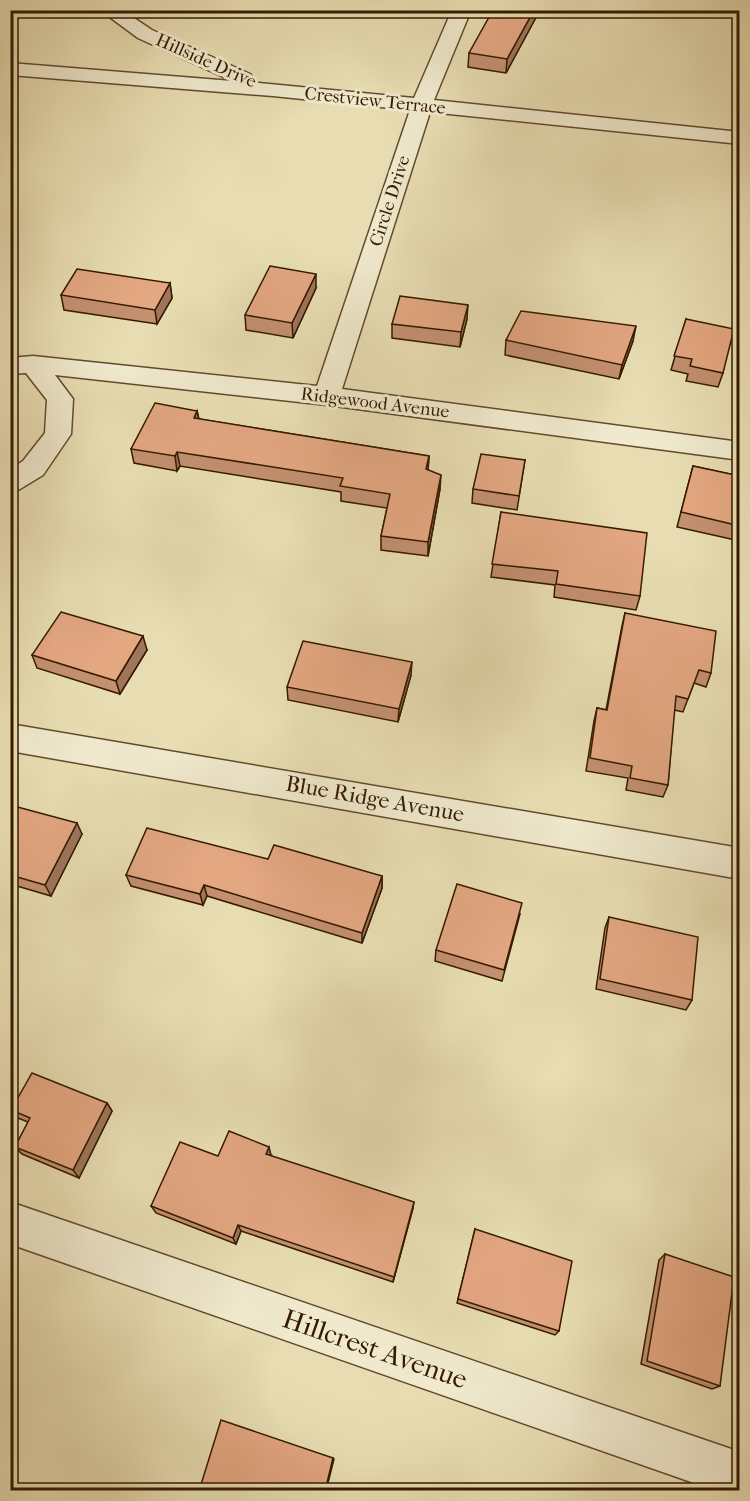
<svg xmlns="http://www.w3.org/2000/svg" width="750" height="1501" viewBox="0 0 750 1501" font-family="'IM FELL French Canon',serif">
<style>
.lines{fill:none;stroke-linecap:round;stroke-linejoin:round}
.street-casing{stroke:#614b2c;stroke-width:3}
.street{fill:#f0e9cd;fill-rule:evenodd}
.wall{fill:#c39070;stroke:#341a00;stroke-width:1.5}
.shaded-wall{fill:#9f755b;stroke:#341a00;stroke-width:1.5}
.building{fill:#e3a782;stroke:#341a00;stroke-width:1.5}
.labels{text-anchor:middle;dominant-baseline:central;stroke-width:6;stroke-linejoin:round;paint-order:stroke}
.far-street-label{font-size:18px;fill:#341a00;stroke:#f0e9cd}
.street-label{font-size:22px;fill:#341a00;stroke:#f0e9cd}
.near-street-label{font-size:27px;fill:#341a00;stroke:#f0e9cd}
</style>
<rect width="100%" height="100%" fill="#e8ddb2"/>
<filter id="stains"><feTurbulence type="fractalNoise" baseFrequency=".00333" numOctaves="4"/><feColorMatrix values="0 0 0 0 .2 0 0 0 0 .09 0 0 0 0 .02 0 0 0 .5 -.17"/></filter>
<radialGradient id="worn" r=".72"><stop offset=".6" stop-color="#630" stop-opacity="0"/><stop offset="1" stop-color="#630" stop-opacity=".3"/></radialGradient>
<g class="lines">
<defs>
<g id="street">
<path d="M100,10H122L152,30L250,74L253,78L250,82L414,98L452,10H471L434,100L740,132V144L430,112L342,389L740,442V460L327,405L55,375L73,399L71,434L43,475L20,489L10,492V469L23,461L45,433L47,400L26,373L10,374V358L33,356L317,386L410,110L273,96L10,75V63L232,81L138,38Z"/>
<path d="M10,724L740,848V879L10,751Z"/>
<path d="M10,1202L740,1452V1490H714L10,1244Z"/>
</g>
</defs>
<use href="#street" class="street-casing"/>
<use href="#street" class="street"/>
</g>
<g class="wall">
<path d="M540,10L506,73L468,67L469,53Z"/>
<path d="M170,283L172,298L157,324L64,310L61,295Z"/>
<path d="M316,288L293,338L246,330L245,315Z"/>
<path d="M467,319L460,347L392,338V324Z"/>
<path d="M686,319L723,373L718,387L686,381L688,374L671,370Z"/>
<path d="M506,340L633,341L619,379L505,355Z"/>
<path d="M197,411L199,419L429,456L428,470L440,489L428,556L381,550V536L387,508L341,501V492L180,466L177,471L134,463L131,449Z"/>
<path d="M525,460L517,510L472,503L473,489Z"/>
<path d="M693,466L740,476V541L677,527Z"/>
<path d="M501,512L640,596L636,610L554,597L555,585L491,577Z"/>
<path d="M625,613L711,673L706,687L694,683L683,712L674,710L668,785L663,797L626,790L628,778L586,771L594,721L597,708L606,710L622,626Z"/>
<path d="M147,650L120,694L37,668L32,655Z"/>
<path d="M411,675L398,722L288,700L287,687Z"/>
<path d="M10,805L82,834L51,896L10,884Z"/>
<path d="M268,859L382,876V888L362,943L207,896L203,905L131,886L126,875Z"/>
<path d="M520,914L502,981L435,961L436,950Z"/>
<path d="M609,917L692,1000L686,1010L596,989L605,928Z"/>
<path d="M107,1103L112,1111L79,1178L22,1154L15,1147L28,1122L18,1118L11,1110Z"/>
<path d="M271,1155L270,1156L413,1208L393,1282L241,1231L236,1244L156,1213L151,1206L218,1156Z"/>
<path d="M475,1229L559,1331L555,1335L457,1303Z"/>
<path d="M665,1254L720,1386L712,1389L641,1364L659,1260Z"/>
</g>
<g class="shaded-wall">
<path d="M534,10H540L506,73L507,59Z"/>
<path d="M316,274V288L293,338L292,323Z"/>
<path d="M170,283L172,298L157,324L155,310Z"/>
<path d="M468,305L467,319L460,347L461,332Z"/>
<path d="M636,326L633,341L619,379L622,365Z"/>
<path d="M197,411L200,425L194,418Z"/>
<path d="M177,452L180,466L177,471L175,456Z"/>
<path d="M429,456L428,471L426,469Z"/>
<path d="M441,475L440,489L428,556V542Z"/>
<path d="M143,636L147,650L120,694L116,681Z"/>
<path d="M412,662L411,675L398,722L399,709Z"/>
<path d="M77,823L82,834L51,896L45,885Z"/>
<path d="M382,876V888L362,943V933Z"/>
<path d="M204,885L207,896L203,905L200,894Z"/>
<path d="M107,1103L112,1111L79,1178L73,1170Z"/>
<path d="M269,1147L271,1155L268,1162L266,1154Z"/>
<path d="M414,1202L413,1208L393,1282L394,1277Z"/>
<path d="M238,1225L241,1231L236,1244L233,1238Z"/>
<path d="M333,1458L334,1459L326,1491H325Z"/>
</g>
<g class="building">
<path d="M493,10H534L507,59L469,53Z"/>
<path d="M270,266L316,274L292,323L245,315Z"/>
<path d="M77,269L170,283L155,310L61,295Z"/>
<path d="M400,296L468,305L461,332L392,324Z"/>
<path d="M521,311L636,326L622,365L506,340Z"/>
<path d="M686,319L734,329L723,373L690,366L692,359L674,356Z"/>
<path d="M155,403L197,411L194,418L429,456L426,469L441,475L428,542L381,536L390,494L340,486L343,478L177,452L175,456L131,449Z"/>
<path d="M481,454L525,460L519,496L473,489Z"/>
<path d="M693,466L740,476V526L681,512Z"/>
<path d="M501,512L647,533L640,596L556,584L558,571L492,564Z"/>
<path d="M61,612L143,636L116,681L32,655Z"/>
<path d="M625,613L716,631L711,673L699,670L688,699L676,696L668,785L630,778L632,766L590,758L597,708L607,710Z"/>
<path d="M303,641L412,662L399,709L287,687Z"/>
<path d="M10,805L77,823L45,885L10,875V858L12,856H10Z"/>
<path d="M147,828L268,859L274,845L382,876L362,933L204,885L200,894L126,875Z"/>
<path d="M457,884L522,903L504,970L436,950Z"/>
<path d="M609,917L698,937L692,1000L600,979Z"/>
<path d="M32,1073L107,1103L73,1170L15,1147L30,1118L11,1110Z"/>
<path d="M229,1131L269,1147L266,1154L414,1202L394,1277L238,1225L233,1238L151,1206L180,1142L218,1156Z"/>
<path d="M475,1229L572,1261L559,1331L458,1299Z"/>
<path d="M665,1254L734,1277L720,1386L647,1361Z"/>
<path d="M221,1420L333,1458L325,1491H199Z"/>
</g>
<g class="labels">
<g class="far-street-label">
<text transform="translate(206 61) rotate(24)">Hillside Drive</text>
<text transform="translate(375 101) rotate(6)">Crestview Terrace</text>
<text transform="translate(390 201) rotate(-72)">Circle Drive</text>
<text transform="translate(375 403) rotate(7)">Ridgewood Avenue</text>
</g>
<g class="street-label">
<text transform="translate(375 799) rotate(10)">Blue Ridge Avenue</text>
</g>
<g class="near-street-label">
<text transform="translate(375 1349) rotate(19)">Hillcrest Avenue</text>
</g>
</g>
<rect width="750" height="1501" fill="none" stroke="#e8ddb2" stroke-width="36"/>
<rect x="12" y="12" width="726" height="1477" fill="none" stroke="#341a00" stroke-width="3"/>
<rect x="18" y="18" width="714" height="1465" fill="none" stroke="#341a00" stroke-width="1.5"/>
<rect width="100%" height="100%" filter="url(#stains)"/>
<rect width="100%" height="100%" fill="url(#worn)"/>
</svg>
